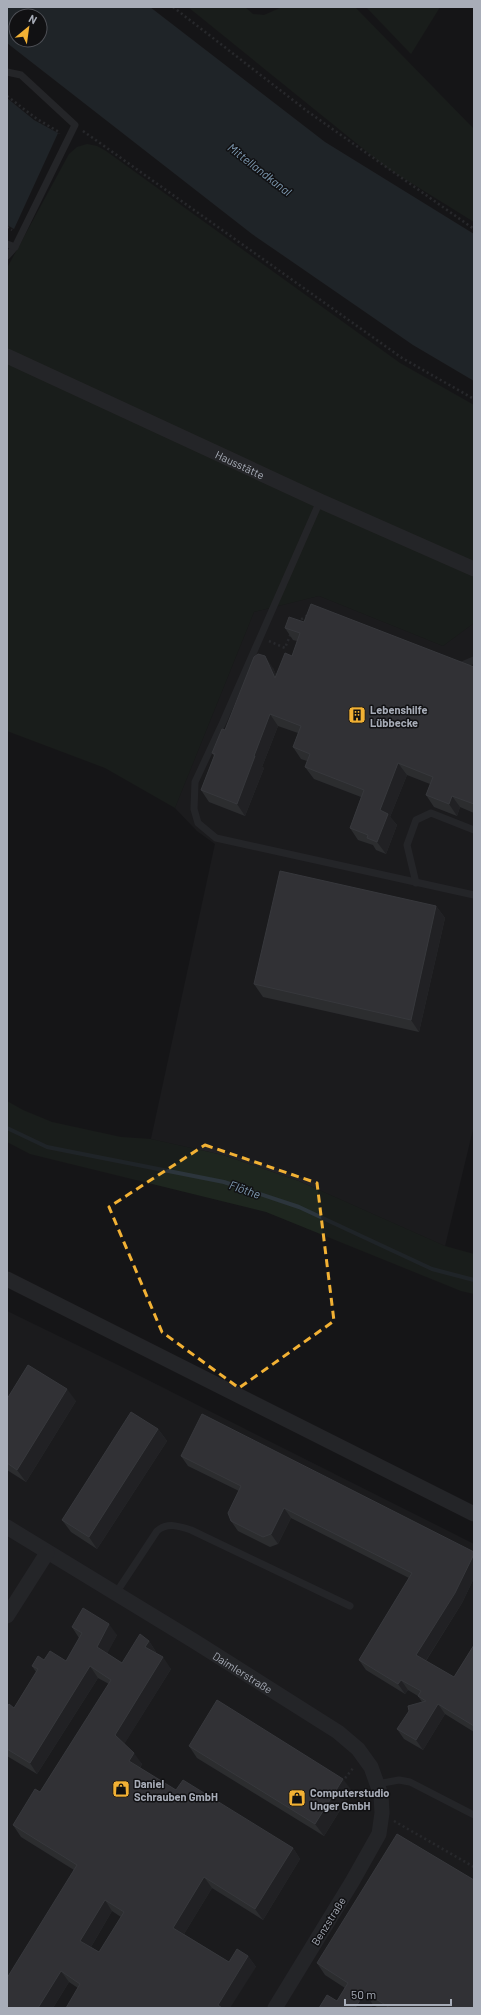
<svg xmlns="http://www.w3.org/2000/svg" width="481" height="2015" viewBox="0 0 481 2015" font-family="Barlow,sans-serif">
<style>
.built{fill:#222225}
.green{fill:#1e261f}
.water{fill:#2c353c;fill-rule:evenodd}
.lines{fill:none;stroke-linecap:round;stroke-linejoin:round}
.stream{stroke:#2c353c;stroke-width:4}
.path{stroke:#3d3f44;stroke-width:2.5;stroke-dasharray:2 3;stroke-linecap:butt}
.service{stroke:#37383d;stroke-width:7}
.minor{stroke:#37383d;stroke-width:15}
.wall{fill:#47494d;fill-rule:evenodd}
.shaded-wall{fill:#2f3033}
.building{fill:#525359;stroke:#5f6168;fill-rule:evenodd}
.marked{fill:none;stroke:#f2b134;stroke-width:3;stroke-dasharray:8 5;stroke-linejoin:round}
.labels{text-anchor:middle;dominant-baseline:central;stroke-width:3;stroke-linejoin:round;paint-order:stroke}
.street-label{font-size:11px;fill:#a8adb8;stroke:#111113}
.poi-label{font-size:11px;font-weight:bold;fill:#a8adb8;stroke:#111113;text-anchor:start}
.water-label{font-size:12px;font-style:italic;fill:#7f9bb3;stroke:#111113}
</style>
<rect width="100%" height="100%" fill="#161618"/>
<g class="built">
<path d="M319,596L443,646L474,623V1125L445,1246L299,1181L223,1155L151,1139L215,844L197,831L175,808L254,612Z"/>
<path d="M7,1311L122,1367L474,1544V2008H7Z"/>
</g>
<g class="green">
<path d="M188,7H245L253,14L264,15L282,7H355L474,129V222L387,168Z"/>
<path d="M366,7H440L411,54Z"/>
<path d="M87,144L97,146L106,151L400,363L474,405V623L443,646L319,596L254,612L175,808L105,768L7,731V268L69,154L77,147Z"/>
<path d="M7,1101L23,1110L52,1122L121,1137L151,1139L223,1155L299,1181L445,1246L474,1254V1294L461,1291L266,1212L30,1154L7,1142Z"/>
</g>
<g class="water">
<path d="M7,7H150L325,142L474,234V381L413,345L252,234L7,43ZM16,16H40V40H16Z"/>
<path d="M7,98L34,120L58,133L14,229L7,225Z"/>
</g>
<g class="lines">
<path class="stream" d="M7,1128L47,1147L224,1182L299,1207L432,1269L474,1280"/>
<g class="path">
<path d="M173,7L307,111L474,229"/>
<path d="M7,96L37,119L59,132V134"/>
<path d="M83,131L402,358L474,399"/>
<path d="M7,227L12,230"/>
<path d="M297,622L311,613"/>
<path d="M269,641L285,648L291,633"/>
<path d="M342,1782L354,1767"/>
<path d="M394,1821L474,1867"/>
</g>
<g class="service">
<path d="M7,72L21,75L75,125L15,247L7,256"/>
<path d="M7,244L15,247"/>
<path d="M320,501L223,722L195,782L194,809L198,823L216,838L474,895"/>
<path d="M462,665L474,660"/>
<path d="M416,883L407,845L416,820L431,813L474,830"/>
<path d="M116,1593L157,1531C167,1522 179,1526 191,1530L350,1606"/>
<path d="M377,1784L399,1780L410,1782L474,1815"/>
</g>
<g class="minor">
<path id="s1" d="M7,356L320,501L474,569"/>
<path d="M7,1279L474,1514"/>
<path id="s2" d="M7,1527L194,1641L338,1732L358,1749L371,1767L381,1795L382,1813L379,1834L352,1882L275,2008"/>
<path d="M7,1616L47,1553"/>
</g>
</g>
<g class="wall">
<path d="M304,622L474,667V813L460,807L457,816L434,807L426,795L430,784L407,775L390,817L397,825L386,854L376,850L373,845L358,840L350,828L361,797L314,779L305,767L307,761L301,759L293,747L298,733L278,726L262,767L264,768L245,816L209,802L201,790L214,756L212,753L225,730L273,668L276,675L292,656L297,641L293,640L285,628Z"/>
<path d="M436,906L445,918L419,1032L263,997L254,984Z"/>
<path d="M7,1399L76,1401L26,1482L7,1470Z"/>
<path d="M158,1429L167,1441L97,1549L71,1532L62,1520Z"/>
<path d="M181,1456L474,1552V1578L462,1603L426,1661L454,1677L474,1645V1732L445,1714L423,1750L404,1739L397,1729L422,1702L418,1696L408,1690L405,1694L366,1670L359,1660L409,1578L291,1518L278,1544L270,1547L238,1531L231,1521L239,1491L188,1466Z"/>
<path d="M72,1627L117,1635L107,1653L122,1663L149,1641L156,1652V1653L171,1669L124,1744L142,1764L140,1768L176,1790L293,1848L300,1859L263,1920L212,1888L184,1934L229,1962L248,1956L256,1967L78,1988L69,1982L53,2008H7L74,1870L21,1837L13,1825L40,1792L109,1684L98,1678L37,1774L7,1756V1707L14,1708L36,1672L32,1666L44,1660L66,1661L79,1638ZM112,1911L121,1917L99,1952L91,1947Z"/>
<path d="M189,1746L352,1791L324,1836L197,1758Z"/>
<path d="M317,1963L474,2008H379L373,2005L371,2008H319L337,2001L345,1988L325,1975Z"/>
</g>
<g class="shaded-wall">
<path d="M265,656L273,668L283,690L275,678Z"/>
<path d="M270,714L278,726L262,767L264,768L245,816L237,804L254,756Z"/>
<path d="M398,763L407,775L390,817L397,825L386,854L377,842L380,810Z"/>
<path d="M452,796L460,807L457,816L449,804Z"/>
<path d="M436,906L445,918L419,1032L411,1020Z"/>
<path d="M67,1389L76,1401L26,1482L17,1470Z"/>
<path d="M158,1429L167,1441L97,1549L89,1537Z"/>
<path d="M284,1508L291,1518L278,1544L271,1534Z"/>
<path d="M474,1554V1578L462,1603L423,1665L416,1655Z"/>
<path d="M109,1624L117,1635L105,1658L97,1647Z"/>
<path d="M149,1641L156,1652L153,1658L145,1647Z"/>
<path d="M163,1657L171,1669L123,1746L115,1735Z"/>
<path d="M90,1666L98,1678L37,1774L30,1763Z"/>
<path d="M401,1680L408,1690L405,1694L398,1684Z"/>
<path d="M438,1704L445,1714L423,1750L416,1740Z"/>
<path d="M134,1753L142,1764L137,1772L129,1761Z"/>
<path d="M343,1779L352,1791L324,1836L315,1824Z"/>
<path d="M293,1848L300,1859L263,1920L255,1909Z"/>
<path d="M204,1877L212,1888L181,1939L173,1928Z"/>
<path d="M105,1900L112,1911L88,1952L80,1941Z"/>
<path d="M248,1956L256,1967L230,2008H220L218,2005Z"/>
<path d="M61,1971L69,1982L53,2008H38Z"/>
<path d="M365,1992L373,2005L371,2008H355Z"/>
</g>
<g class="building">
<path d="M311,604L474,667V804L452,796L449,804L426,795L433,777L398,763L380,810L388,814L377,842L367,838L368,835L350,828L364,790L305,767L310,754L293,747L301,726L270,714L254,756H255L237,804L201,790L215,754L212,753L222,729L225,730L254,657L258,654L265,656L275,678L285,653L292,656L300,633L285,628L289,617L304,622Z"/>
<path d="M280,871L436,906L411,1020L254,984Z"/>
<path d="M28,1365L67,1389L17,1470L7,1463V1399Z"/>
<path d="M131,1412L158,1429L89,1537L62,1520Z"/>
<path d="M202,1414L474,1552V1554L455,1593L416,1655L454,1677L474,1645V1726L438,1704L416,1740L397,1729L409,1711L408,1706L426,1701L418,1696L421,1691L401,1680L398,1684L359,1660L412,1573L284,1508L271,1534L263,1537L231,1521L228,1513L241,1486L181,1456Z"/>
<path d="M83,1608L109,1624L97,1647L122,1663L140,1634L149,1641L145,1647L163,1657L115,1735L134,1753L129,1761L176,1790L183,1780L293,1848L255,1909L204,1877L173,1928L229,1962L237,1949L248,1956L218,2005L222,2008H66L80,1984L61,1971L38,2008H7V1978L77,1865L13,1825L35,1789L40,1792L111,1680L90,1666L30,1763L7,1749V1707L9,1704L14,1708L38,1669L32,1666L38,1656L44,1660L50,1651L66,1661L82,1633L72,1627ZM105,1900L124,1912L99,1952L80,1941Z"/>
<path d="M217,1700L343,1779L315,1824L189,1746Z"/>
<path d="M397,1834L474,1880V2008H390L365,1992L355,2008H319L327,1995L337,2001L348,1983L317,1963Z"/>
</g>
<path d="M0 0H481V2015H0ZM205,1145L317,1183L334,1321L239,1388L162,1332L109,1207Z" fill="#161618" fill-opacity=".55" fill-rule="evenodd"/>
<path class="marked" d="M205,1145L317,1183L334,1321L239,1388L162,1332L109,1207Z"/>
<defs>
<symbol id="building-square" viewBox="-11 -11 22 22"><rect x="-9" y="-9" width="18" height="18" rx="4" fill="#f2b134" stroke="#111113"/><path d="M-4-6H4V6H1V3H-1V6H-4ZM-2.5-4.3h1.7v1.8h-1.7ZM.8-4.3h1.7v1.8H.8ZM-2.5-1h1.7V.8h-1.7ZM.8-1h1.7V.8H.8Z" fill="#111"/></symbol>
<symbol id="shop-square" viewBox="-11 -11 22 22"><rect x="-9" y="-9" width="18" height="18" rx="4" fill="#f2b134" stroke="#111113"/><path d="M-5-2.5h2.3a2.7 3.5 0 0 1 5.4 0H5L5.5 6h-11ZM-1.5-2.5h3a1.5 2.3 0 0 0-3 0Z" fill="#111"/></symbol>
</defs>
<g fill-rule="evenodd">
<use href="#building-square" x="347" y="705" width="20" height="20"/>
<use href="#shop-square" x="111" y="1779" width="20" height="20"/>
<use href="#shop-square" x="287" y="1788" width="20" height="20"/>
</g>
<g class="labels">
<g class="street-label">
<text stroke="none"><textPath href="#s1" startOffset="257">Hausstätte</textPath></text>
<text stroke="none"><textPath href="#s2" startOffset="277">Daimlerstraße</textPath></text>
<text transform="translate(328 1921) rotate(-58)">Benzstraße</text>
</g>
<g class="poi-label">
<text x="370" y="709">Lebenshilfe<tspan x="370" dy="13">Lübbecke</tspan></text>
<text x="134" y="1783">Daniel<tspan x="134" dy="13">Schrauben GmbH</tspan></text>
<text x="310" y="1792">Computerstudio<tspan x="310" dy="13">Unger GmbH</tspan></text>
</g>
<g class="water-label">
<text transform="translate(260 169) rotate(38)">Mittellandkanal</text>
<text transform="translate(245 1189) rotate(19)">Flöthe</text>
</g>
</g>
<rect width="481" height="2015" fill="none" stroke="#a8adb8" stroke-width="16"/>
<g transform="translate(28 28) rotate(29)"><circle r="19" fill="#111113" stroke="#4d4f55"/>
<path d="M0-3L7 15L0 10L-7 15Z" fill="#f2b134"/>
<text y="-6" font-size="11" font-weight="bold" text-anchor="middle" fill="#a8adb8">N</text>
</g>
<path d="M345 1999v6h106v-6" fill="none" stroke="#a8adb8" stroke-width="2"/>
<text x="351" y="1999" font-size="12" fill="#a8adb8" stroke="#111113" stroke-width="3" paint-order="stroke">50 m</text>
</svg>
